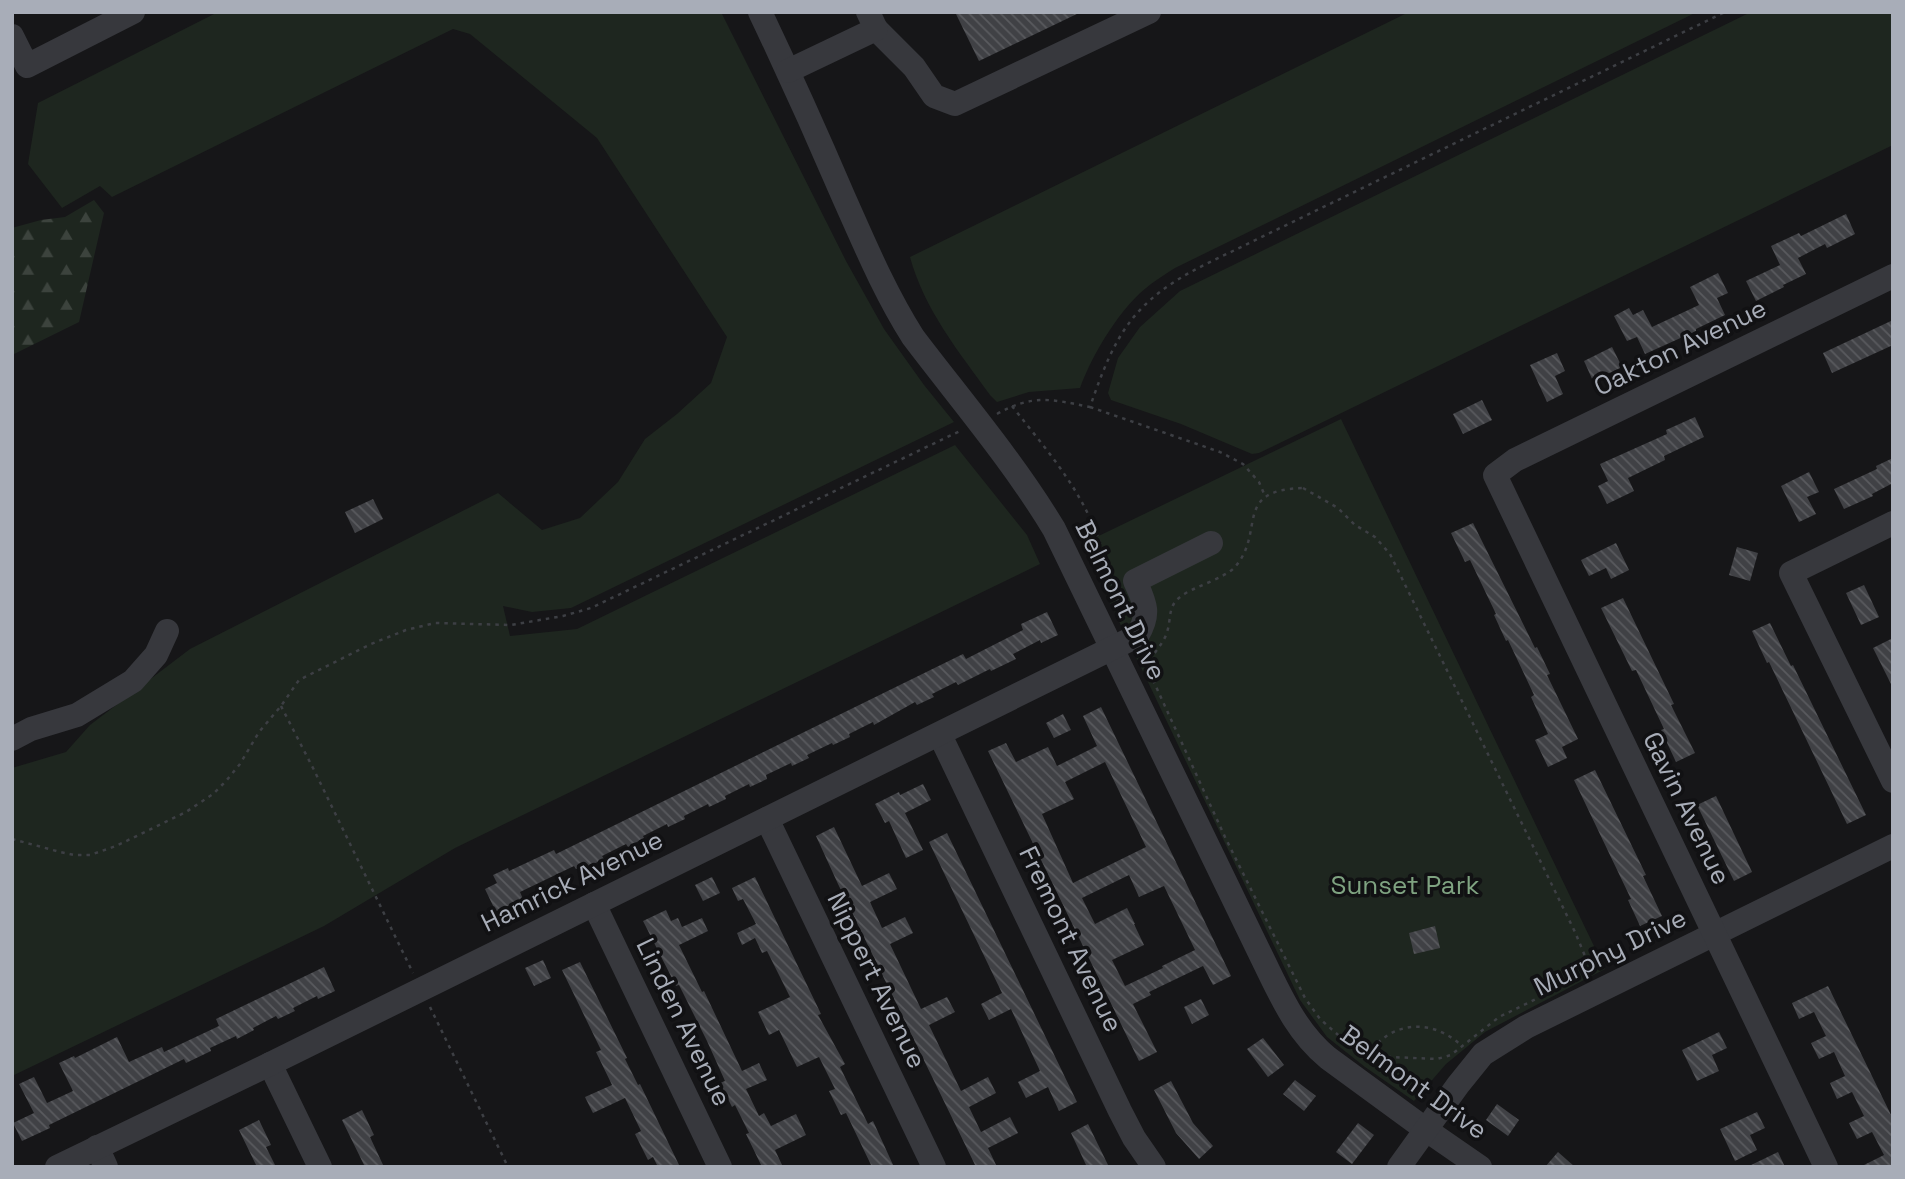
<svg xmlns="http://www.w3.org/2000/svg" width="1905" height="1179" viewBox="0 0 1905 1179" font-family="'Space Grotesk',sans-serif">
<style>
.green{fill:#1e261f}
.forest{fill:url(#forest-firs)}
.building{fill:url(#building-back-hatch);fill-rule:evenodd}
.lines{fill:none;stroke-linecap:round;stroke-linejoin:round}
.path{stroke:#3d3f44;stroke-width:2.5;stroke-dasharray:3.5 5;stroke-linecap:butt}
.minor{stroke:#37383d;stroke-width:24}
.labels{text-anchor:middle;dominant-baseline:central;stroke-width:7;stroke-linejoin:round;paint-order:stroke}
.street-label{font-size:26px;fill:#a8adb8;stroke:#111113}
.park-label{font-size:26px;fill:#7fa381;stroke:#111113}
</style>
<defs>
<pattern id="forest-firs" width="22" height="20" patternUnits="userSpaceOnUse" patternTransform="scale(1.75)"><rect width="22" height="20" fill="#1e261f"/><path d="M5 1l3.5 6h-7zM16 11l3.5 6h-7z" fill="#3c433d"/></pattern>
<pattern id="building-back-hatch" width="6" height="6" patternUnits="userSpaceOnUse" patternTransform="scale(1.75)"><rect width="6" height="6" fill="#404145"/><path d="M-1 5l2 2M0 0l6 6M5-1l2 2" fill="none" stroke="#595a5e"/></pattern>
</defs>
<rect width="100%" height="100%" fill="#161618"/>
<g class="green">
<path d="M218,12H721L846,261L884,329L924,385L954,422L571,608L532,612L503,606L510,636L577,629L955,445L1027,535L1040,564L455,848L324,926L12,1076V768L66,752L90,725L190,649L498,493L542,530L580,518L618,482L645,439L677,414L711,383L727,337L597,138L470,34L453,29L112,197L100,186L62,208L28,164L38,103Z"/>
<path d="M1409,12H1697L1175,268C1167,273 1159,278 1151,284C1121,306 1093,353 1080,388L1029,392L997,402L990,395C959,352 924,309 910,257Z"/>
<path d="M1751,12H1893V145L1259,453L1252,454L1181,424L1111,400L1108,393L1118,358L1140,327L1180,291Z"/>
<path d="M1341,419L1605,969L1485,1032L1446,1064L1414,1101L1365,1067L1327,1037L1300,1000L1082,544Z"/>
</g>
<path class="forest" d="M94,200L104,213L79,322L12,355V228L41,220L65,217Z"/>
<g class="building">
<path d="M955,12H1081L979,61Z"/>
<path d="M1846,214L1855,234L1827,248L1825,244L1798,258L1806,274L1783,285L1784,287L1756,301L1746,281L1780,265L1771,246L1799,233L1801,236Z"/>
<path d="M1718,273L1728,293L1717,298L1725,315L1696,329V331L1645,354L1637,337L1627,341L1614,316L1629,308L1633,315L1643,310L1652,327L1699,305L1690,287Z"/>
<path d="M1893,320V345L1832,373L1823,353Z"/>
<path d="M1612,347L1622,367L1593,381L1584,361Z"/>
<path d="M1557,353L1565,371L1555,376L1563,394L1547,402L1530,365Z"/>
<path d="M1482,400L1492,420L1463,434L1453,414Z"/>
<path d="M1695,417L1704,437L1664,456L1665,460L1628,478L1634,491L1607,504L1598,486L1608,481L1600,464L1667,434L1666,430Z"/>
<path d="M1893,458V483L1872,494L1873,496L1844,509L1834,489L1877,469L1876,466Z"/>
<path d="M1809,472L1819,492L1807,497L1816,514L1799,522L1781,486Z"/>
<path d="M373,499L383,519L355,533L345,512Z"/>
<path d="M1473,523L1535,648L1537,647L1550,674L1547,675L1578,739L1562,747L1567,758L1548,767L1535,740L1548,734L1531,697L1534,695L1508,640L1506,641L1494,615L1496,614L1470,560L1465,562L1451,533Z"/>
<path d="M1616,543L1629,570L1611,579L1606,568L1589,576L1581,560Z"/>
<path d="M1737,547L1758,553L1750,581L1729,575Z"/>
<path d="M1864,585L1879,617L1861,625L1846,593Z"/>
<path d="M1623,598L1674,704L1671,705L1695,753L1676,762L1661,730L1664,729L1636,670L1632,671L1601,608Z"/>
<path d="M1047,612L1058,635L1041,643L1040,640L1013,654L1016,659L991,671L990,669L958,685L956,682L932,694L934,697L917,705L915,702L874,725L873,722L849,734L850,737L833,745L832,743L807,755L809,758L792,766L791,763L766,775L767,779L750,787L749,784L725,796L726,799L709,807L708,804L684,816L685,819L668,827L667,824L643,836L644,838L628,847L626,844L602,856L604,859L587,867L586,865L576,869L574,866L520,892L523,899L496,912L485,889L497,883L493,875L508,868L509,871L554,850L556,854L963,654L966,659L1023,630L1021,624Z"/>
<path d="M1770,623L1791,666L1793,665L1866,815L1847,824L1769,662L1767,663L1752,631Z"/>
<path d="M1893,638V688L1873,648Z"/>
<path d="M1101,707L1231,976L1213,985L1203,966L1149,992L1151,995L1133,1004L1157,1052L1139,1061L988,751L1006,743L1016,762L1048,747L1057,766L1097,746L1083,716ZM1105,762L1146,847L1073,883L1042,814L1074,799L1065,782ZM1129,875L1139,897L1164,886L1195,950L1162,966L1163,968L1125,986L1112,960L1144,945L1134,924H1135L1127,908L1095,924L1082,898Z"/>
<path d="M1063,714L1071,730L1054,738L1046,723Z"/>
<path d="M1595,770L1646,875L1643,876L1662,916L1640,926L1628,900L1631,899L1574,780Z"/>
<path d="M923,784L931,800L905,813L923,850L906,858L889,821L885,823L875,804L899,792L900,795Z"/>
<path d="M1716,796L1752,872L1734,881L1697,805Z"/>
<path d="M834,827L862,886L889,873L897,889L870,902L882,928L905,917L913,933L890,944L921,1009L947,997L955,1012L929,1025L961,1091L988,1077L996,1093L969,1107L981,1132L1010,1117L1018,1133L988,1148L997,1167H976L838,884L816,836Z"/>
<path d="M947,833L1077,1102L1059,1111L1048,1087L1026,1098L1018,1082L1040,1071L1011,1009L989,1020L981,1004L1002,993L929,842Z"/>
<path d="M712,877L720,893L703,901L695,885Z"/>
<path d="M755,877L821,1014L818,1015L845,1064L840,1067L868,1124L873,1121L894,1167H872L846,1113L841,1115L829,1091L835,1089L819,1057L797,1067L779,1030L769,1035L758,1012L790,997L767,951L762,953L755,938L742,945L737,933L756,924L743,899L738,901L732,888Z"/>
<path d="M666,910L671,921L678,918L682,927L702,918L708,931L679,945L702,992L704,991L742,1071L759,1063L767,1080L746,1089L759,1116L764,1113L771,1126L796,1114L806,1135L775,1150L783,1167H762L746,1134L749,1133L735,1105L732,1107L720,1083L725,1081L707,1041L679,985L676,986L643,921Z"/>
<path d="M1435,926L1440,948L1414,954L1409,933Z"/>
<path d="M543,960L551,978L534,986L525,968Z"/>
<path d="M580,962L627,1058L625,1059L638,1085L640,1084L680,1167H658L653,1157L648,1160L635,1134L641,1131L625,1098L593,1113L585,1097L612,1085L596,1052L601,1050L562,970Z"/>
<path d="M324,967L335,991L318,999L317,996L293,1008L295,1011L278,1019L276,1016L253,1028L254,1030L237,1039L236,1036L210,1048L211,1051L186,1063L184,1059L49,1125L50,1128L22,1141L13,1123L34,1113L19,1084L34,1077L47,1103L73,1091L59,1063L74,1056L75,1058L117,1037L129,1062L162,1047L164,1052L219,1026L216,1019Z"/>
<path d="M1828,986L1893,1119V1167H1860L1884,1155L1872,1132L1857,1139L1849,1123L1864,1116L1852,1092L1837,1099L1830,1083L1845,1076L1834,1052L1819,1059L1811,1043L1826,1036L1814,1012L1799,1019L1792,1003Z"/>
<path d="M1201,999L1209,1015L1192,1024L1184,1007Z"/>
<path d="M1719,1032L1727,1048L1712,1055L1719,1071L1697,1081L1682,1050Z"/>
<path d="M1263,1038L1284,1065L1268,1077L1247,1049Z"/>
<path d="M1295,1080L1316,1096L1304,1111L1283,1094Z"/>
<path d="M1171,1081L1193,1123L1213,1146L1199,1159L1176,1133L1154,1090Z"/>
<path d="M1497,1104L1519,1120L1508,1136L1486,1120Z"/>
<path d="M362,1110L374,1135L370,1137L384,1167H365L342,1120Z"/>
<path d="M1757,1112L1765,1128L1750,1135L1757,1150L1735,1161L1720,1129Z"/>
<path d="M259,1120L271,1145L266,1147L276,1167H257L239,1130Z"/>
<path d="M1358,1123L1374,1135L1352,1164L1336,1152Z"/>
<path d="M1088,1124L1109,1167H1087L1071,1133Z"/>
<path d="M1558,1152L1575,1167H1545Z"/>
<path d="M1778,1152L1785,1167H1747Z"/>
</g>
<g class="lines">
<g class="path">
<path d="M1012,406C1044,447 1079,486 1097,535C1107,562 1112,590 1124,616"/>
<path d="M1090,407L1220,452L1243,464L1259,482L1265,496"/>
<path d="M997,414C1033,394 1051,399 1090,407C1115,334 1133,301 1204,265L1725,12"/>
<path d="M1303,488L1338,508L1355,525L1375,537L1390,554L1575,932L1585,956L1582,973L1573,981L1499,1017L1451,1055L1437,1059L1367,1056L1354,1049L1320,1019L1305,998L1225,837L1147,667C1151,655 1161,647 1166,635C1173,617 1165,605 1186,593C1198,586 1225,577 1234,568C1267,532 1231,490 1303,488Z"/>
<path d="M1141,654L1147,667"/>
<path d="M281,706L314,770L413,973"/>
<path d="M12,839L60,852L74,855H90L116,846L186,812L213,794L226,781L240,764L259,732L281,706L299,680L371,644L406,630L435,623L511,625L563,616L591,608L962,430"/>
<path d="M430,1007L508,1167"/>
<path d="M1367,1056C1390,1021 1431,1017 1462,1046"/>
</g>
<g class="minor">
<path d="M760,12C789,73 817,135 844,198C865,245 885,293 913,337C960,399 1013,461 1054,529L1269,972C1285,1005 1300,1035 1328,1058L1425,1129L1480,1167"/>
<path d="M876,29L914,67L934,96L955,104L1149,12"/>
<path d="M12,36L27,66L133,12"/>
<path d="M788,71L876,29L868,12"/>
<path d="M1893,523L1791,573L1893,781"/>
<path d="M940,735L1120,1111L1134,1138L1154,1167"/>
<path d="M12,739L31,729L77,715L133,681L156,655L167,631"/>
<path d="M767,819L934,1167"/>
<path d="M594,904L720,1167"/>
<path d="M270,1064L320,1167"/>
<path d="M97,1147L106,1167"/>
<path d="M57,1167L270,1064L1137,636C1151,613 1145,603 1135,581L1211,543"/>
<path d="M1399,1167L1458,1085L1483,1054L1526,1027L1893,846"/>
<path d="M1826,1167L1495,475L1515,460L1893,276"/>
</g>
</g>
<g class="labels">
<g class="street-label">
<text transform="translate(1680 347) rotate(-26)">Oakton Avenue</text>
<text transform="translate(1121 600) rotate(64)">Belmont Drive</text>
<text transform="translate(1687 808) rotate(64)">Gavin Avenue</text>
<text transform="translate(572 881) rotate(-26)">Hamrick Avenue</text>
<text transform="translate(1071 939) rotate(64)">Fremont Avenue</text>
<text transform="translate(1610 952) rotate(-26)">Murphy Drive</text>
<text transform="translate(877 980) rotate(64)">Nippert Avenue</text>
<text transform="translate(684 1022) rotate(64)">Linden Avenue</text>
<text transform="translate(1414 1082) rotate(36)">Belmont Drive</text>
</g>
<g class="park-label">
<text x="1405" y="885">Sunset Park</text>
</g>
</g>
<rect width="1905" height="1179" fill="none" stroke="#a8adb8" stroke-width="28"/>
</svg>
